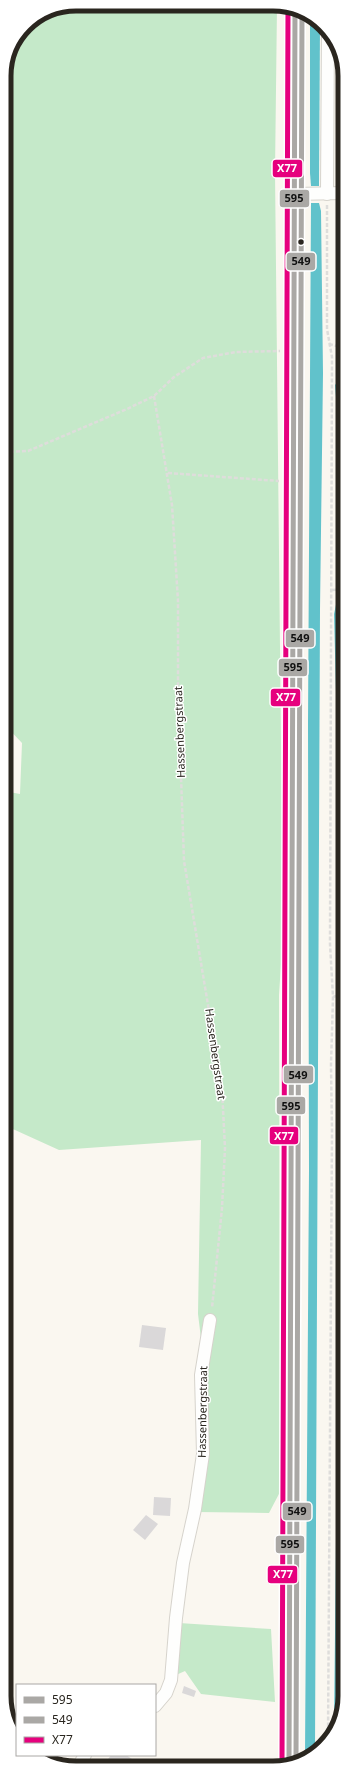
<svg xmlns="http://www.w3.org/2000/svg" width="349" height="1772" viewBox="0 0 349 1772" font-family="'Noto Sans',sans-serif">
<style>
.green{fill:#c5e9c9}
.water{fill:#61c2cb}
.building{fill:#dad8d9}
.lines{fill:none;stroke-linecap:round;stroke-linejoin:round}
.service-casing{stroke:#d6d3cc;stroke-width:8}
.minor-casing{stroke:#d6d3cc;stroke-width:14}
.secondary-casing{stroke:#d6d3cc;stroke-width:18}
.path{stroke:#dedddb;stroke-width:2.5;stroke-dasharray:4 2;stroke-linecap:butt}
.service{stroke:#fefefd;stroke-width:6}
.minor{stroke:#fefefd;stroke-width:12}
.secondary{stroke:#fefefd;stroke-width:17}
.bus-1-casing{stroke:#fff;stroke-width:8}
.bus-2-casing{stroke:#fff;stroke-width:8}
.bus-3-casing{stroke:#fff;stroke-width:8}
.bus-1{stroke:#aaa8a5;stroke-width:5}
.bus-2{stroke:#aaa8a5;stroke-width:5}
.bus-3{stroke:#e6007e;stroke-width:5}
.bus-dot{fill:#2a261f;stroke:#fff;stroke-width:1.5}
.labels{text-anchor:middle;dominant-baseline:central;stroke-width:3;stroke-linejoin:round;paint-order:stroke}
.street-label{font-size:11px;fill:#2a261f;stroke:#fff}
.rim{fill:none;stroke:#2a261f;stroke-width:5}
.line-badge{stroke:#fff;stroke-width:1.5}
.badge-label{font-size:11px;text-anchor:middle;font-weight:bold;fill:#fff}
.pale-badge-label{font-size:11px;text-anchor:middle;font-weight:bold;fill:#111}
</style>
<rect width="100%" height="100%" fill="#faf7f0"/>
<g class="green">
<path d="M76,4L277,6L275,172L283,934L279,995L280,1492L269,1513L197,1512L204,1363L198,1314L201,1140L59,1150L4,1125V791L20,794L22,743L4,724V711L12,666L4,662V72L25,25L49,9Z"/>
<path d="M179,1623L271,1629L275,1702L201,1694L185,1671L176,1675Z"/>
</g>
<g class="water">
<path d="M310,18L320,25L319,186H311L310,173Z"/>
<path d="M311,203H319L321,211L323,373L320,610L315,1751L305,1756L309,1170L308,724Z"/>
<path d="M344,262V323L341,277Z"/>
<path d="M344,375L345,576L340,572L337,560L343,481L335,385Z"/>
<path d="M345,596V971L340,963L342,925L334,614L337,600Z"/>
<path d="M345,1026V1700L334,1724L338,1361L342,1269L338,1053Z"/>
</g>
<g class="building">
<path d="M142,1325L166,1328L163,1350L139,1347Z"/>
<path d="M154,1497L171,1498L170,1516L153,1515Z"/>
<path d="M146,1515L158,1524L145,1540L133,1530Z"/>
<path d="M184,1686L196,1691L194,1697L182,1693Z"/>
<path d="M5,1706L13,1707L12,1721Z"/>
<path d="M111,1755H126L141,1765L139,1767H107L104,1765Z"/>
</g>
<g class="lines">
<defs>
<path id="service" d="M343,193L344,205"/>
<g id="minor">
<path d="M295,194L344,193"/>
<path d="M327,194L328,30"/>
<path d="M155,1706L166,1693L171,1680L176,1618L183,1563L195,1509L203,1454L201,1375L210,1320"/>
<path d="M78,1767L85,1755"/>
</g>
<path id="secondary" d="M289,1764L295,9"/>
</defs>
<use href="#service" class="service-casing"/>
<use href="#minor" class="minor-casing"/>
<use href="#secondary" class="secondary-casing"/>
<g class="path">
<path d="M327,205V329L332,357L330,944L333,997L331,1065L332,1131L328,1738"/>
<path d="M329,344L344,348"/>
<path d="M154,396L172,505L178,601V692L184,861L222,1089L225,1148L222,1208L212,1308"/>
<path d="M4,452L28,451L127,409L154,396L174,377L203,358L236,352L280,351"/>
<path d="M168,473L279,481"/>
<path d="M332,590L345,589"/>
<path d="M333,997L345,993"/>
</g>
<use href="#service" class="service"/>
<use href="#minor" class="minor"/>
<use href="#secondary" class="secondary"/>
<defs>
<path id="bus-1" d="M289,1764L295,9"/>
<path id="bus-2" d="M296,1760L302,13"/>
<path id="bus-3" d="M282,1764L288,9"/>
</defs>
<use href="#bus-1" class="bus-1-casing"/>
<use href="#bus-2" class="bus-2-casing"/>
<use href="#bus-3" class="bus-3-casing"/>
<use href="#bus-1" class="bus-1"/>
<use href="#bus-2" class="bus-2"/>
<use href="#bus-3" class="bus-3"/>
</g>
<circle class="bus-dot" cx="301" cy="242" r="3.5"/>
<g class="labels">
<g class="street-label">
<text transform="translate(179 732) rotate(-92)">Hassenbergstraat</text>
<text transform="translate(216 1054) rotate(82)">Hassenbergstraat</text>
<text transform="translate(202 1412) rotate(-89)">Hassenbergstraat</text>
</g>
</g>
<path d="M0 0H349V1772H0ZM76 11H273A65 65 0 0 1 338 76V1696A65 65 0 0 1 273 1761H76A65 65 0 0 1 11 1696V76A65 65 0 0 1 76 11Z" fill="#fff" fill-rule="evenodd"/>
<path class="rim" d="M76 11H273A65 65 0 0 1 338 76V1696A65 65 0 0 1 273 1761H76A65 65 0 0 1 11 1696V76A65 65 0 0 1 76 11Z"/>
<g class="line-badge">
<rect x="272" y="159" width="31" height="19" rx="4" fill="#e6007e"/>
<rect x="279" y="189" width="31" height="19" rx="4" fill="#aaa8a5"/>
<rect x="286" y="252" width="30" height="19" rx="4" fill="#aaa8a5"/>
<rect x="285" y="629" width="30" height="19" rx="4" fill="#aaa8a5"/>
<rect x="278" y="658" width="30" height="19" rx="4" fill="#aaa8a5"/>
<rect x="270" y="688" width="31" height="19" rx="4" fill="#e6007e"/>
<rect x="283" y="1065" width="31" height="19" rx="4" fill="#aaa8a5"/>
<rect x="276" y="1096" width="30" height="19" rx="4" fill="#aaa8a5"/>
<rect x="269" y="1126" width="30" height="19" rx="4" fill="#e6007e"/>
<rect x="282" y="1502" width="30" height="19" rx="4" fill="#aaa8a5"/>
<rect x="275" y="1535" width="30" height="19" rx="4" fill="#aaa8a5"/>
<rect x="267" y="1565" width="31" height="19" rx="4" fill="#e6007e"/>
</g>
<g class="badge-label">
<text x="287" y="172">X77</text>
<text x="286" y="701">X77</text>
<text x="284" y="1140">X77</text>
<text x="283" y="1578">X77</text>
</g>
<g class="pale-badge-label">
<text x="294" y="202">595</text>
<text x="301" y="265">549</text>
<text x="300" y="642">549</text>
<text x="293" y="671">595</text>
<text x="298" y="1079">549</text>
<text x="291" y="1110">595</text>
<text x="297" y="1515">549</text>
<text x="290" y="1548">595</text>
</g>
<rect x="16" y="1684" width="140" height="72" fill="#ffffff" stroke="#aaa8a5"/>
<rect x="24" y="1697" width="20" height="6" fill="#aaa8a5" stroke="#aaa8a5"/>
<text x="52" y="1704" font-size="12" fill="#2a261f">595</text>
<rect x="24" y="1717" width="20" height="6" fill="#aaa8a5" stroke="#aaa8a5"/>
<text x="52" y="1724" font-size="12" fill="#2a261f">549</text>
<rect x="24" y="1737" width="20" height="6" fill="#e6007e" stroke="#aaa8a5"/>
<text x="52" y="1744" font-size="12" fill="#2a261f">X77</text>
</svg>
